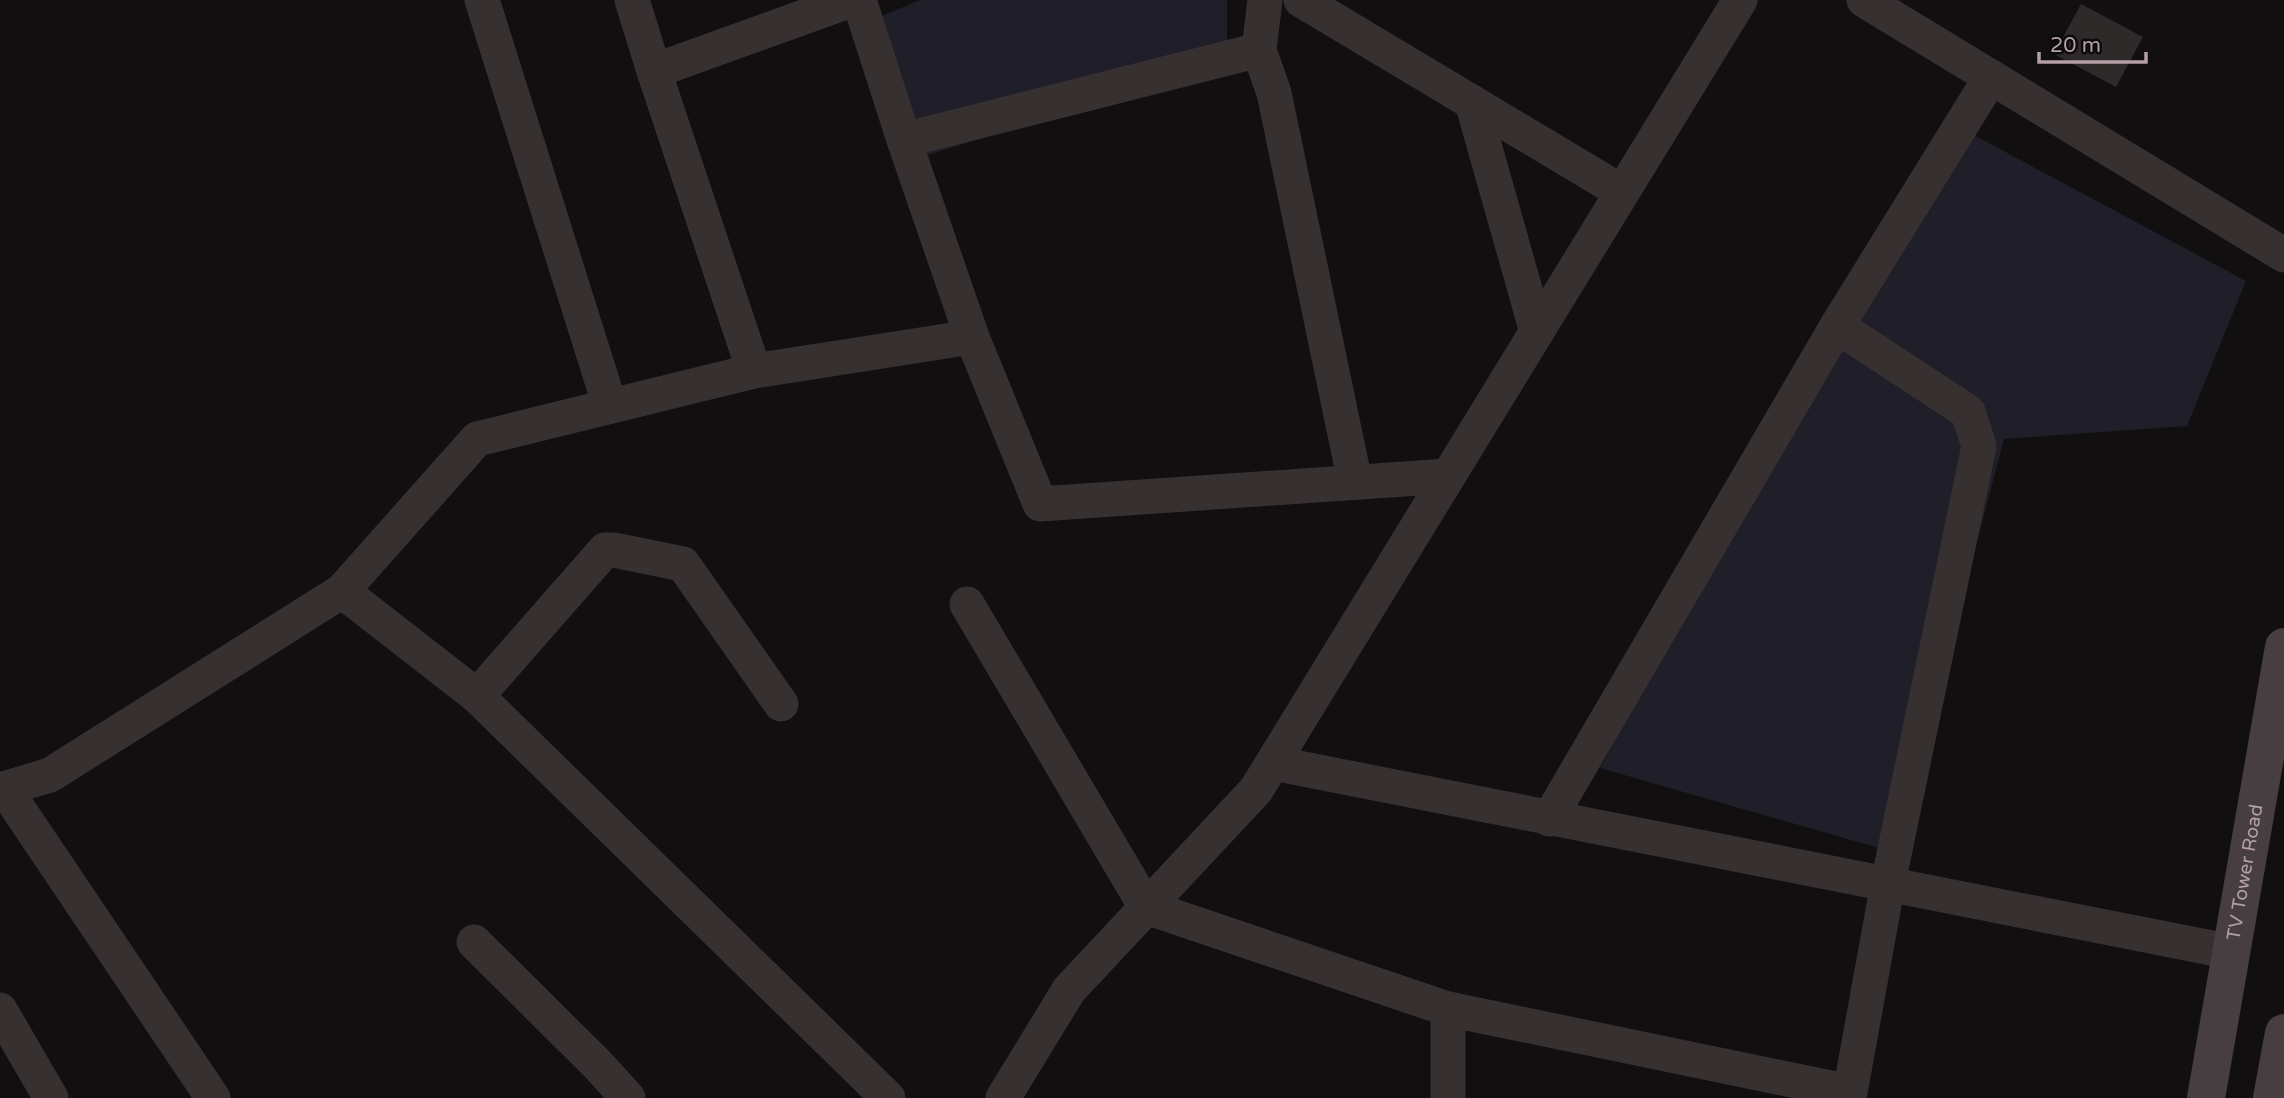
<svg xmlns="http://www.w3.org/2000/svg" width="2284" height="1098" viewBox="0 0 2284 1098" font-family="'Varela Round',sans-serif">
<style>
.green{fill:#201e29}
.building{fill:#2e2a2a}
.lines{fill:none;stroke-linecap:round;stroke-linejoin:round}
.street{stroke:#363031;stroke-width:35}
.secondary{stroke:#463e40;stroke-width:38}
.labels{text-anchor:middle;dominant-baseline:central;stroke-width:6;stroke-linejoin:round;paint-order:stroke}
.street-label{font-size:19px;fill:#b39fa5;stroke:#0c0a0a}
</style>
<rect width="100%" height="100%" fill="#110f0f"/>
<g class="green">
<path d="M920,0H1227V62L915,159L877,18Z"/>
<path d="M1974,135L2246,281L2187,426L2004,439L1896,853L1600,768L1824,356Z"/>
</g>
<path class="building" d="M2081,4L2143,37L2116,87L2054,54Z"/>
<g class="lines">
<g class="street">
<path d="M482,0L610,406"/>
<path d="M632,0L654,71"/>
<path d="M859,0L904,140L972,337"/>
<path d="M1265,0L1259,50L1274,93L1355,482"/>
<path d="M1301,0L1622,192"/>
<path d="M1864,0L2284,255"/>
<path d="M1472,102L1537,332"/>
<path d="M904,140L1259,50"/>
<path d="M1837,326L1968,412L1979,446L1888,883L1849,1098"/>
<path d="M754,371L654,71L851,0"/>
<path d="M342,591L477,696L888,1098"/>
<path d="M967,604L1146,907L1448,1009L1850,1092"/>
<path d="M477,696L605,550H614L683,564L781,704"/>
<path d="M1273,763L2232,952"/>
<path d="M5,789L213,1098"/>
<path d="M0,790L50,775L342,591L477,439L754,371L972,337L1040,504L1448,476"/>
<path d="M1549,819L1837,326L1991,77"/>
<path d="M474,942L598,1065L628,1098"/>
<path d="M1448,1009V1098"/>
<path d="M0,1010L51,1098"/>
<path d="M1003,1098L1069,990L1256,790L1740,0"/>
</g>
<g class="secondary">
<path id="s1" d="M2206,1098L2284,647"/>
<path d="M2272,1098L2284,1033"/>
</g>
</g>
<g class="labels">
<g class="street-label">
<text stroke="none"><textPath href="#s1" startOffset="229">TV Tower Road</textPath></text>
</g>
</g>
<path d="M2039 52v10h107v-10" fill="none" stroke="#b39fa5" stroke-width="3.5"/>
<text x="2050" y="52" font-size="21" fill="#b39fa5" stroke="#0c0a0a" stroke-width="5" paint-order="stroke">20 m</text>
</svg>
